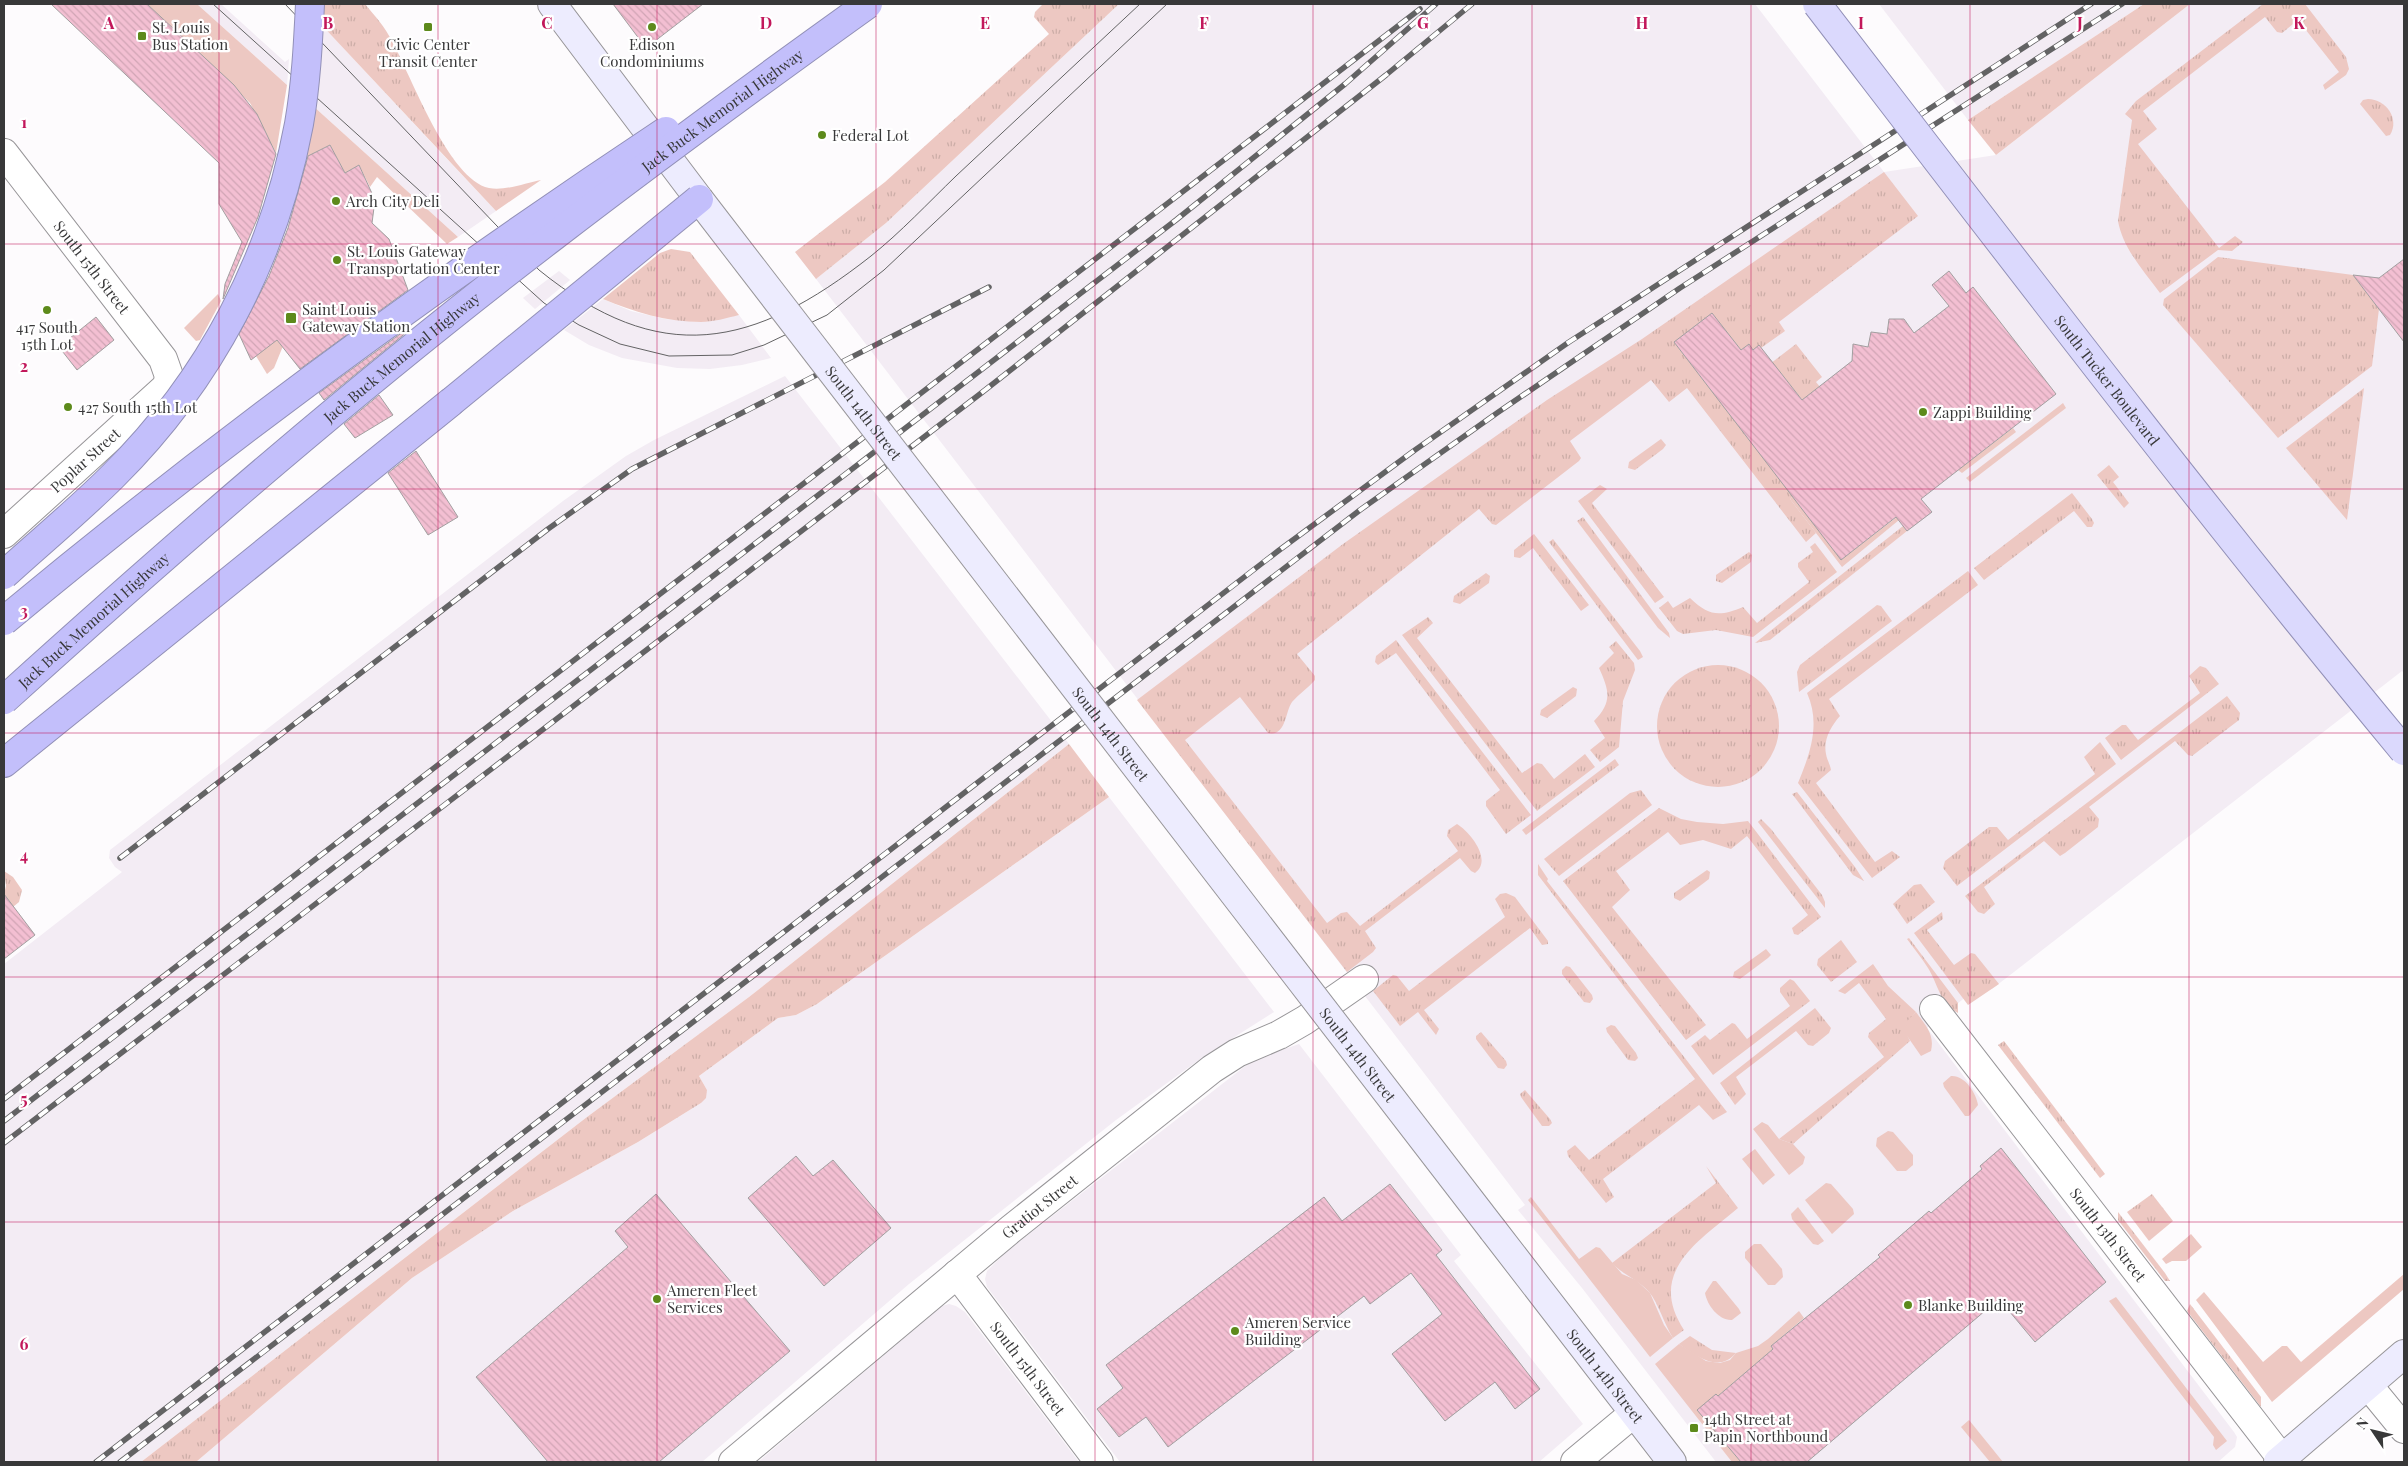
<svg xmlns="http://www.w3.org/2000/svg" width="2408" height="1466" viewBox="0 0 2408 1466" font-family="'Playfair Display',serif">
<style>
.built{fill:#f3ecf4}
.grass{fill:url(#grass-tufts)}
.garden{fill:#edc8c2}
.building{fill:url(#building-back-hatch);stroke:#a29fa0}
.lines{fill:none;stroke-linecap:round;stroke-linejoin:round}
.minor-casing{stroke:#979598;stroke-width:30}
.secondary-casing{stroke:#979598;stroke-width:30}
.motorway-casing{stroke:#9290b7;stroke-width:30}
.minor{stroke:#fff;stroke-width:28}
.secondary{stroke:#edecfe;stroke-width:28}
.motorway{stroke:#c3bffb;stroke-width:28}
.tram{stroke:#636364;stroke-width:1}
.rail-casing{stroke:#636364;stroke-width:5.5}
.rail{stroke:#fff;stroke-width:4;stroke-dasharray:11;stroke-linecap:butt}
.secondary-bridge-casing{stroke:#979598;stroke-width:30;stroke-linecap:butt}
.primary-bridge-casing{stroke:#9290b7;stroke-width:30;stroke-linecap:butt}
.motorway-bridge-casing{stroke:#9290b7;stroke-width:30;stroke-linecap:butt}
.secondary-bridge{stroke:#edecfe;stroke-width:28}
.primary-bridge{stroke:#dbd9fd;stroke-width:28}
.motorway-bridge{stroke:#c3bffb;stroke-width:28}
.grid{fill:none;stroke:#c2185b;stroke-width:1;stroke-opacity:0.55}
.poi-dot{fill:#5d8a1b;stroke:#fff;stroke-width:2}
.labels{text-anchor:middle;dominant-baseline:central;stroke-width:4.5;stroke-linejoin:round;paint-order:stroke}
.poi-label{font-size:15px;fill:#383839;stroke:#fff;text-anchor:start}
.street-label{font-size:15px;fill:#383839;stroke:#fff}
.grid-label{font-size:16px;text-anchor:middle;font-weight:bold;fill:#c2185b;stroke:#fff;stroke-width:4.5;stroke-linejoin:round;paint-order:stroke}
</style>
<defs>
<pattern id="grass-tufts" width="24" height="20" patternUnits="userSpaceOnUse" patternTransform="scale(1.25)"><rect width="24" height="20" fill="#edc8c2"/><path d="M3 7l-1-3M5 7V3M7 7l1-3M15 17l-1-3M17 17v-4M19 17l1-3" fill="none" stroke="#ccada7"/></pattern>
<pattern id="building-back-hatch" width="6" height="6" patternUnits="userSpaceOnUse" patternTransform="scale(1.25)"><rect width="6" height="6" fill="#f3bfd2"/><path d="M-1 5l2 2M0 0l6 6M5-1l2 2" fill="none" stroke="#d1a5b5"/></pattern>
</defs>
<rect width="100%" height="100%" fill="#fdfbfd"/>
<g class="built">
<path d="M197,4H221L285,62L289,59L287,85Z"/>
<path d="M1119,4H1755L1884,172L1996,155L2190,4H2404V673L2402,671L1992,989L1972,992L1927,1028L2234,1432L2237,1437L2235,1447L2218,1462H1716L1582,1288L1518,1210L1525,1205L816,279L886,223Z"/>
<path d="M1879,4H2144L1968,120Z"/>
<path d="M319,22L445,157L496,211L458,237L312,105Z"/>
<path d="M559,271L570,280L535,309L523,298Z"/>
<path d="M603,299L631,311L665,319L702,322L739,315L771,358L742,365L710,369L677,368L622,358L589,345L564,330Z"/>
<path d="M785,376L1069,744L749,997L587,1117L141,1462H4V964L122,872L115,867L109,858L110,850L563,501L626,456L654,440Z"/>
<path d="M1109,797L1274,1012L1203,1057L1116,1120L909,1284L702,1462H196L412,1278L513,1211L638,1142L701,1103L707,1090L699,1076L778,1018L796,1015L817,1004Z"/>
<path d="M1299,1044L1461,1255L1454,1261L1583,1424L1539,1462H1120L987,1287L985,1279L987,1271L1006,1252L1244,1067L1258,1058Z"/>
<path d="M949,1304L956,1306L965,1312L1079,1462H758L942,1306Z"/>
</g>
<g class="grass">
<path d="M302,4H365C375,16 385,27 392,41C411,76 449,180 489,188C505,191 526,183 541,180L496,211Z"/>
<path d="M1043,4H1119L886,223L816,279L795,252L885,182L1049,34L1034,17L1035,12Z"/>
<path d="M2144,4H2190L1996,155L1968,120Z"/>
<path d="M2263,4H2305L2346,57L2349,69L2346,75L2325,90L2323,85L2339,72L2298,20L2282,33L2277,32L2265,17L2143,111L2157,129L2138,144L2219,248L2235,236L2243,242L2232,251L2218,250L2160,293C2144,271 2123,249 2118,221L2132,120L2125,114L2136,101Z"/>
<path d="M2368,99C2386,99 2400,119 2390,135L2386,136L2360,104L2363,100Z"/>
<path d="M1884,172L1918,216L1779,322L1785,331L1761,348L1759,346L1753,350L1749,344L1741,350L1712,313L1674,342L1793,496L1790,499L1816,533L1806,542L1687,388L1669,402L1651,380L1570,441L1581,458L1579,461L1496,525L1492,524L1479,509L1297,654L1315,676V680C1308,688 1299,694 1292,702C1285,712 1286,737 1268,733L1240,697L1185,740L1327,923L1341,913L1347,912L1360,926L1458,851L1447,836L1448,830L1457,824C1470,832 1493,860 1475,873L1471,871L1460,858L1365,931L1376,948L1373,952L1347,972L1137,700L1343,544L1547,400L1642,339Z"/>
<path d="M671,249L690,252L739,315C727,318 713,322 701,322C667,322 634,312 603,299L660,253Z"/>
<path d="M2218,257L2353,275L2379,309L2372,366L2278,438L2163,305L2164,299Z"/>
<path d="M1796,344L1822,377L1816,382L1825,393L1807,406L1780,372L1758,373Z"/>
<path d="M2364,388L2347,520L2286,448Z"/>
<path d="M2063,403L2066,408L1970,482L1966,478Z"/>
<path d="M1661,439L1666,445L1663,449L1635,470L1628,468L1629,462Z"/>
<path d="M2109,465L2119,477L2113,482L2129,503L2124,508L2097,475Z"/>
<path d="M1600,485L1607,489L1592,503L1664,597L1655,603L1578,501Z"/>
<path d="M2072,493L2092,519L2094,523L2092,527H2087L2074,511L1984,580L1974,568Z"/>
<path d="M1583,517L1669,633L1670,638L1658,628L1577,521Z"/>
<path d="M1903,526L1907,531L1770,640L1755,643Z"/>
<path d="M1534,534L1589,605L1581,611L1533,548L1520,558L1514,557V550Z"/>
<path d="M1553,539L1640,651L1643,657L1638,660L1549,542Z"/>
<path d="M1815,543L1837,572L1753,637L1716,630L1683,634L1677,631L1659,608L1668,601L1673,608L1690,598C1709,616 1719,617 1743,607L1757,623L1809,582L1798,567V563L1813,552L1810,547Z"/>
<path d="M1749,552L1752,555L1751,562L1722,583L1716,581V575Z"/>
<path d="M1968,571L1978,585L1829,699L1840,716C1831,726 1823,740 1826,754C1827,760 1830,764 1831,770L1816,783L1875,862L1892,851L1900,857L1872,878L1798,783C1810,754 1821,724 1807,693Z"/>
<path d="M1486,573L1490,576L1489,583L1460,604L1453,602L1454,596Z"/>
<path d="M1877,605L1881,606L1892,621L1799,692L1797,672L1800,665Z"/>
<path d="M1428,617L1433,623L1417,638L1522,773L1537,763L1542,764L1554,779L1585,754L1595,767L1537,811L1402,635Z"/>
<path d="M1396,640L1531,815L1506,834L1486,806V801L1500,790L1396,653L1378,665L1375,662L1376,656Z"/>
<path d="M1616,641L1634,663L1635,670L1623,701L1619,747L1600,762L1590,750L1605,738L1594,721C1613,702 1609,690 1599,668L1614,653L1609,647Z"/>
<circle cx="1718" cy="726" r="61"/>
<path d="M2200,666L2206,668L2219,684L2121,760L2105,738L2122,725H2126L2138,740L2200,693L2189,676Z"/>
<path d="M1573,687L1577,689L1576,696L1547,718L1540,715L1541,710Z"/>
<path d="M2227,696L2240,713L2239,720L2192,756L2188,755L2175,741L2089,807L2099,819L2098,827L2065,853L2060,856L2044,841L1984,887L1995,904L1984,914L1978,912L1965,896Z"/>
<path d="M2100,742L2116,764L1957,886L1943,868L1945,861L1989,827H1997L2008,840L2095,774L2084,757Z"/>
<path d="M1069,744L1109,797L817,1004L796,1015L778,1018L699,1076L707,1090L706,1098L701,1103L638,1142L513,1211L412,1278L196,1462H141L587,1117L749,997Z"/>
<path d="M1615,759L1619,765L1526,835L1522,830Z"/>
<path d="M1641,790L1652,805L1559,876L1544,859L1630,793Z"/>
<path d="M1797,792L1855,867L1864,881L1853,875L1796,799L1792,794Z"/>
<path d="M1659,808L1681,819L1697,822L1723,824L1748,821L1821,917L1798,935L1794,934L1792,928L1808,915L1747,836L1731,849L1703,840L1680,845L1668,832L1616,871L1630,890L1612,907L1706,1025L1686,1040L1563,881Z"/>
<path d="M1761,819L1771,829L1822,895L1825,902V908L1758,822Z"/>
<path d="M1538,864L1548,879L1547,881L1727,1112L1713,1120L1699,1105L1603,1179L1614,1197L1606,1203L1568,1156L1567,1151L1575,1145L1589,1160L1695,1079L1538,875Z"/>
<path d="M1707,870L1710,872L1709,879L1680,901L1674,898V893Z"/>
<path d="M4,871L13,877L22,890L19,902L13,907L4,894L6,886Z"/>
<path d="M1921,884L1935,902L1907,924L1893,904L1914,885Z"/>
<path d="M1506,893L1515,897L1548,941V944L1542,945L1530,928L1424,1010L1439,1029L1436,1035L1418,1012L1400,1026L1373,991L1393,975L1397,976L1409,991L1505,917L1495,899L1500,894Z"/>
<path d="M1942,912L1943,919L1927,930L1954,965L1971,953L1975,954L1999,984L1968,1005L1914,933Z"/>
<path d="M1909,938L1958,1003V1013C1940,1004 1938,984 1928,968C1922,958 1914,949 1907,939Z"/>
<path d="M1841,940L1857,962L1831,982L1817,965L1818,959Z"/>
<path d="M1766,949L1771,955L1768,958L1740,979L1733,977L1734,972Z"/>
<path d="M1873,964L1888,986L1916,1012C1907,1022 1903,1029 1910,1041L1793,1144L1779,1139L1884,1057L1868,1037L1869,1033L1886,1019L1859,983L1845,994L1838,991Z"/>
<path d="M1566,966L1570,967L1592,995L1593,999L1590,1003L1584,1002L1562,974V970Z"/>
<path d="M1790,979L1794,981L1810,1001L1713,1075L1691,1046L1705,1035L1710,1040L1732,1023L1735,1024L1747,1039L1790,1006L1780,992V988Z"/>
<path d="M1815,1008L1831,1028L1829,1033L1813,1046L1808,1045L1796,1031L1736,1077L1746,1094L1735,1105L1720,1083Z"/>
<path d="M1611,1025L1615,1026L1636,1053L1638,1058L1635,1061L1628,1060L1607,1032L1606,1028Z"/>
<path d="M1481,1032L1506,1061L1507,1065L1504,1069L1498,1068L1476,1039V1036Z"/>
<path d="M2004,1041L2105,1174L2100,1178L1998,1045Z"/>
<path d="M1525,1090L1550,1119L1552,1123L1549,1126H1542L1521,1097L1520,1094Z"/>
<path d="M1706,1166L1738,1208C1699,1241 1646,1272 1684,1330L1673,1338C1664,1324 1659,1304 1649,1292C1639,1280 1623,1275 1612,1263L1716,1183Z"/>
<path d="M2152,1194L2173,1221L2149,1241L2127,1212Z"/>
<path d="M2118,1212L2165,1273L2170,1281H2165L2118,1220Z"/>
<path d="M2190,1304L2261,1397V1407L2187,1311Z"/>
<path d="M1690,1336L1712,1350L1736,1353C1719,1373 1697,1357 1679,1344Z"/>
</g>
<g class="garden">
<path d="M147,4H197L287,85L276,153L250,103Z"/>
<path d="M312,105L458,237L447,244L377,177L370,187L359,165L345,173L330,145L303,159Z"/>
<path d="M218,294L221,301L200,340L196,341L184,328Z"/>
<path d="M278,333L283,346L274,368L267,374L256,356Z"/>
<path d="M2013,428L2016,432L1962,473L1958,470Z"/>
<path d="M1793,496L1841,560L1897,517L1899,520L1842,567L1790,499Z"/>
<path d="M1916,1012C1925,1025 1935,1034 1931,1051L1921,1056L1905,1033L1907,1021Z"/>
<path d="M1951,1076C1965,1075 1976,1093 1978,1105L1969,1116H1965L1944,1087L1943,1083Z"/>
<path d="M1762,1122L1768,1125L1779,1139L1793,1144L1805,1157L1803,1164L1789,1175L1753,1129Z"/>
<path d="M1888,1131L1893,1132L1913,1155V1165L1906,1171H1897L1876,1146L1877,1138Z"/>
<path d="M1755,1149L1775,1175L1763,1185L1742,1159Z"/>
<path d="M1826,1183L1831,1184L1853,1209L1854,1214L1832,1234L1805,1200Z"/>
<path d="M1531,1197L1579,1259L1596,1247L1600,1248L1622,1274L1636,1280L1650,1293L1664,1325L1673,1338L1650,1357L1528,1200Z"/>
<path d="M1798,1207L1824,1241L1818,1245L1813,1244L1792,1219L1791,1214Z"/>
<path d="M2191,1234L2202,1247L2186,1261H2172L2166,1264L2162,1259Z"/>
<path d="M1754,1244H1761L1782,1269L1783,1277L1775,1285H1768L1745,1258V1252Z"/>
<path d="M2404,1274V1289L2272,1402L2196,1300L2204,1292L2263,1362L2282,1346H2287L2301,1362Z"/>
<path d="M1713,1281H1716L1739,1309L1741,1313L1732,1320C1719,1321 1707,1305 1705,1293Z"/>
<path d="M2116,1297L2227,1441L2216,1450L2213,1445L2214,1437L2109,1301Z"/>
<path d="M1799,1311L1804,1318L1771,1346L1773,1349L1718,1396L1716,1394L1698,1410L1741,1462H1732L1655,1364L1679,1344L1706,1361L1720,1363L1730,1360L1736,1353L1758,1346L1768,1339Z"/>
<path d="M1969,1420L2003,1462H1990L1961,1427Z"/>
</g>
<g class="building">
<path d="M51,4H147L234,85L257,114L276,154L258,217L223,299L225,284L242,242L219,204V163Z"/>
<path d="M613,4H703L646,48Z"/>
<path d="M330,145L345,173L359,165L375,200L372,223L389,239L408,290L300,369L277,340L251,360L239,334L269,276L288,228L308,156Z"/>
<path d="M2404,259V342L2353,275L2379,278Z"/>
<path d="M1949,271L1966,293L1973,287L2056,394L1921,499L1932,512L1907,531L1896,517L1841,560L1674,342L1712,313L1741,350L1749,344L1753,350L1759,345L1802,400L1852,361L1853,344L1868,347L1871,332L1887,334L1889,319H1904L1914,333L1949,306L1932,285Z"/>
<path d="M96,317L114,340L77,370L59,347Z"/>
<path d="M407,329L408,331L324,400L319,393Z"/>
<path d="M379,395L393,415L355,438L344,424Z"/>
<path d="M416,451L458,517L428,535L388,473Z"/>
<path d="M4,894L35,935L4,959Z"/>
<path d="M2001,1148L2106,1282L2035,1342L1999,1299L1807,1462H1741L1697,1410L1716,1394L1718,1396L1773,1349L1771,1346L1880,1257L1878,1255L1929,1211L1931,1213L1982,1169L1980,1166Z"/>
<path d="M796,1156L813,1176L833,1160L891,1228L824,1286L748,1198Z"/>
<path d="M1390,1184L1442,1250L1436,1255L1540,1389L1515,1409L1495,1382L1445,1421L1392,1354L1442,1314L1411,1273L1370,1304L1364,1296L1168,1447L1146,1417L1119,1437L1097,1409L1123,1388L1106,1365L1324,1197L1342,1221Z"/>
<path d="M656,1194L790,1351L659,1462H548L476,1377L628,1247L615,1231Z"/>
</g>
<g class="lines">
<defs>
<g id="minor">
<path id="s1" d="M4,153L163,359L169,376L167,386L4,534"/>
<path id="s2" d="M1934,1009L2282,1459"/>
<path id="s3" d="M957,1274L1099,1462"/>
<path d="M2368,1385L2404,1429"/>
<path id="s4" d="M733,1462L1011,1229L1212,1069L1237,1053L1279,1035L1305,1020L1364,979"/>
<path d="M1575,1462L1634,1413"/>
</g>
<g id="secondary">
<path d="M552,4L699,199"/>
<path id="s5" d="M1493,1230L1672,1462"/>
<path d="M2278,1462L2404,1354"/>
</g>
<path id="motorway" d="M4,763L451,402"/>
</defs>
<use href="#minor" class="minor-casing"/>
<use href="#secondary" class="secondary-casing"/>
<use href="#motorway" class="motorway-casing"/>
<use href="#minor" class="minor"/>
<use href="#secondary" class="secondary"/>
<use href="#motorway" class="motorway"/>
<g class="tram">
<path d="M213,4L544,303L579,325L620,344L669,356L732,355L764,345L827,315L884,270L1167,4"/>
<path d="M285,4L539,270C660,368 753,349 871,256C901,232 928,203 956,176C1017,119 1079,61 1140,4"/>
</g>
<defs>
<g id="rail">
<path d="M120,858L548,529L632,469L989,287"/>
<path d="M4,1099L1420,9"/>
<path d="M4,1121L1176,220L1345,84L1436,4"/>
<path d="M4,1143L980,394L1386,75L1472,4"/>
<path d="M96,1462L1278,551L1415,450L1569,342L2091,4"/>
<path d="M120,1462L1360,510L1497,413L1680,288L2122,4"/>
</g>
</defs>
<use href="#rail" class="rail-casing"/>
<use href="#rail" class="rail"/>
<defs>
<g id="secondary-bridge">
<path id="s6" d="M699,199L1493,1230"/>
</g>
<g id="primary-bridge">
<path id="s7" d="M1817,4C2010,255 2202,507 2404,751"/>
</g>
<g id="motorway-bridge">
<path d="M451,402L699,199"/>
<path d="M4,575C40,542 78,511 113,476C210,380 274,258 299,124C306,84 308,44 310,4"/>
<path d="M4,621C215,445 437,283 666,131"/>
<path id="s8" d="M4,700C182,539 363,382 554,236C657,157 762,80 868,4"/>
</g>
</defs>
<use href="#secondary-bridge" class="secondary-bridge-casing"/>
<use href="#primary-bridge" class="primary-bridge-casing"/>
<use href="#motorway-bridge" class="motorway-bridge-casing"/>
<use href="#secondary-bridge" class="secondary-bridge"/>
<use href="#primary-bridge" class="primary-bridge"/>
<use href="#motorway-bridge" class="motorway-bridge"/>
</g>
<path class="grid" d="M219,4V1462M438,4V1462M657,4V1462M876,4V1462M1095,4V1462M1313,4V1462M1532,4V1462M1751,4V1462M1970,4V1462M2189,4V1462M4,244H2404M4,489H2404M4,733H2404M4,977H2404M4,1222H2404"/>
<g class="poi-dot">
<rect x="423" y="22" width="10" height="10" rx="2.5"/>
<circle cx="652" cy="27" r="5"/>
<rect x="137" y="31" width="10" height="10" rx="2.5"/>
<circle cx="822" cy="135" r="5"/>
<circle cx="336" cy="201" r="5"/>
<circle cx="337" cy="260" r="5"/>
<circle cx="47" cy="310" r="5"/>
<rect x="285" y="312" width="12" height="12" rx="2.5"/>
<circle cx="68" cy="407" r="5"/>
<circle cx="1923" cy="412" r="5"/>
<circle cx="657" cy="1299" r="5"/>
<circle cx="1908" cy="1305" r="5"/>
<circle cx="1235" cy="1331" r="5"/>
<rect x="1689" y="1423" width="10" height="10" rx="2.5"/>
</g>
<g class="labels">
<g class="poi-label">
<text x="152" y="27">St. Louis<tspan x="152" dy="17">Bus Station</tspan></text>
<text x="428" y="44" text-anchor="middle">Civic Center<tspan x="428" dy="17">Transit Center</tspan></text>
<text x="652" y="44" text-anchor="middle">Edison<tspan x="652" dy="17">Condominiums</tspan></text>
<text x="832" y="135">Federal Lot</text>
<text x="346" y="201">Arch City Deli</text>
<text x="347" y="251">St. Louis Gateway<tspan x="347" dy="17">Transportation Center</tspan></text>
<text x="302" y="309">Saint Louis<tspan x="302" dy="17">Gateway Station</tspan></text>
<text x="47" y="327" text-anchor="middle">417 South<tspan x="47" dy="17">15th Lot</tspan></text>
<text x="78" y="407">427 South 15th Lot</text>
<text x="1933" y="412">Zappi Building</text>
<text x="667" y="1290">Ameren Fleet<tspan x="667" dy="17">Services</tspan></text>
<text x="1918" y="1305">Blanke Building</text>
<text x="1245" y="1322">Ameren Service<tspan x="1245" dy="17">Building</tspan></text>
<text x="1704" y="1419">14th Street at<tspan x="1704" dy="17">Papin Northbound</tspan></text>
</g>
<g class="street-label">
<text stroke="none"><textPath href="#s8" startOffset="930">Jack Buck Memorial Highway</textPath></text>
<text stroke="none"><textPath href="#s1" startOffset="144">South 15th Street</textPath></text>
<text stroke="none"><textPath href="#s8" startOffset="525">Jack Buck Memorial Highway</textPath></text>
<text stroke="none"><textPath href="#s7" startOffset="475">South Tucker Boulevard</textPath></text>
<text stroke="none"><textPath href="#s6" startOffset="270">South 14th Street</textPath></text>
<text transform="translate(85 460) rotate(-42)">Poplar Street</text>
<text stroke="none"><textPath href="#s8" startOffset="120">Jack Buck Memorial Highway</textPath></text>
<text stroke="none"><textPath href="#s6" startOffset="675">South 14th Street</textPath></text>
<text stroke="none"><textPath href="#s6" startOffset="1080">South 14th Street</textPath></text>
<text stroke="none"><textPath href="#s4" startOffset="399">Gratiot Street</textPath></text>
<text stroke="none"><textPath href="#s2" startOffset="285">South 13th Street</textPath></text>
<text stroke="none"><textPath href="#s3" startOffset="118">South 15th Street</textPath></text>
<text stroke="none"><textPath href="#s5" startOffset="184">South 14th Street</textPath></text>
</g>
</g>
<g class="grid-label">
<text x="109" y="29">A</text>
<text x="328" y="29">B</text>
<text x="547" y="29">C</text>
<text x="766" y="29">D</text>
<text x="985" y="29">E</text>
<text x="1204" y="29">F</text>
<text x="1423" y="29">G</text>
<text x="1642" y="29">H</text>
<text x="1861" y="29">I</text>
<text x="2080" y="29">J</text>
<text x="2299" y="29">K</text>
<text x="24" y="128">1</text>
<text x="24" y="372">2</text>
<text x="24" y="617">3</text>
<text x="24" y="861">4</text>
<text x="24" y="1105">5</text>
<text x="24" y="1350">6</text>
</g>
<rect width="2408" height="1466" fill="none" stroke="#383839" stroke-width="10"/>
<g transform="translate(2373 1431) rotate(305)" stroke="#ffffff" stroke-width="4" paint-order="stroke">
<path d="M0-4L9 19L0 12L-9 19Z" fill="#383839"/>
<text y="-8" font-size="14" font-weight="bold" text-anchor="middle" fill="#383839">N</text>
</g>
</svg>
